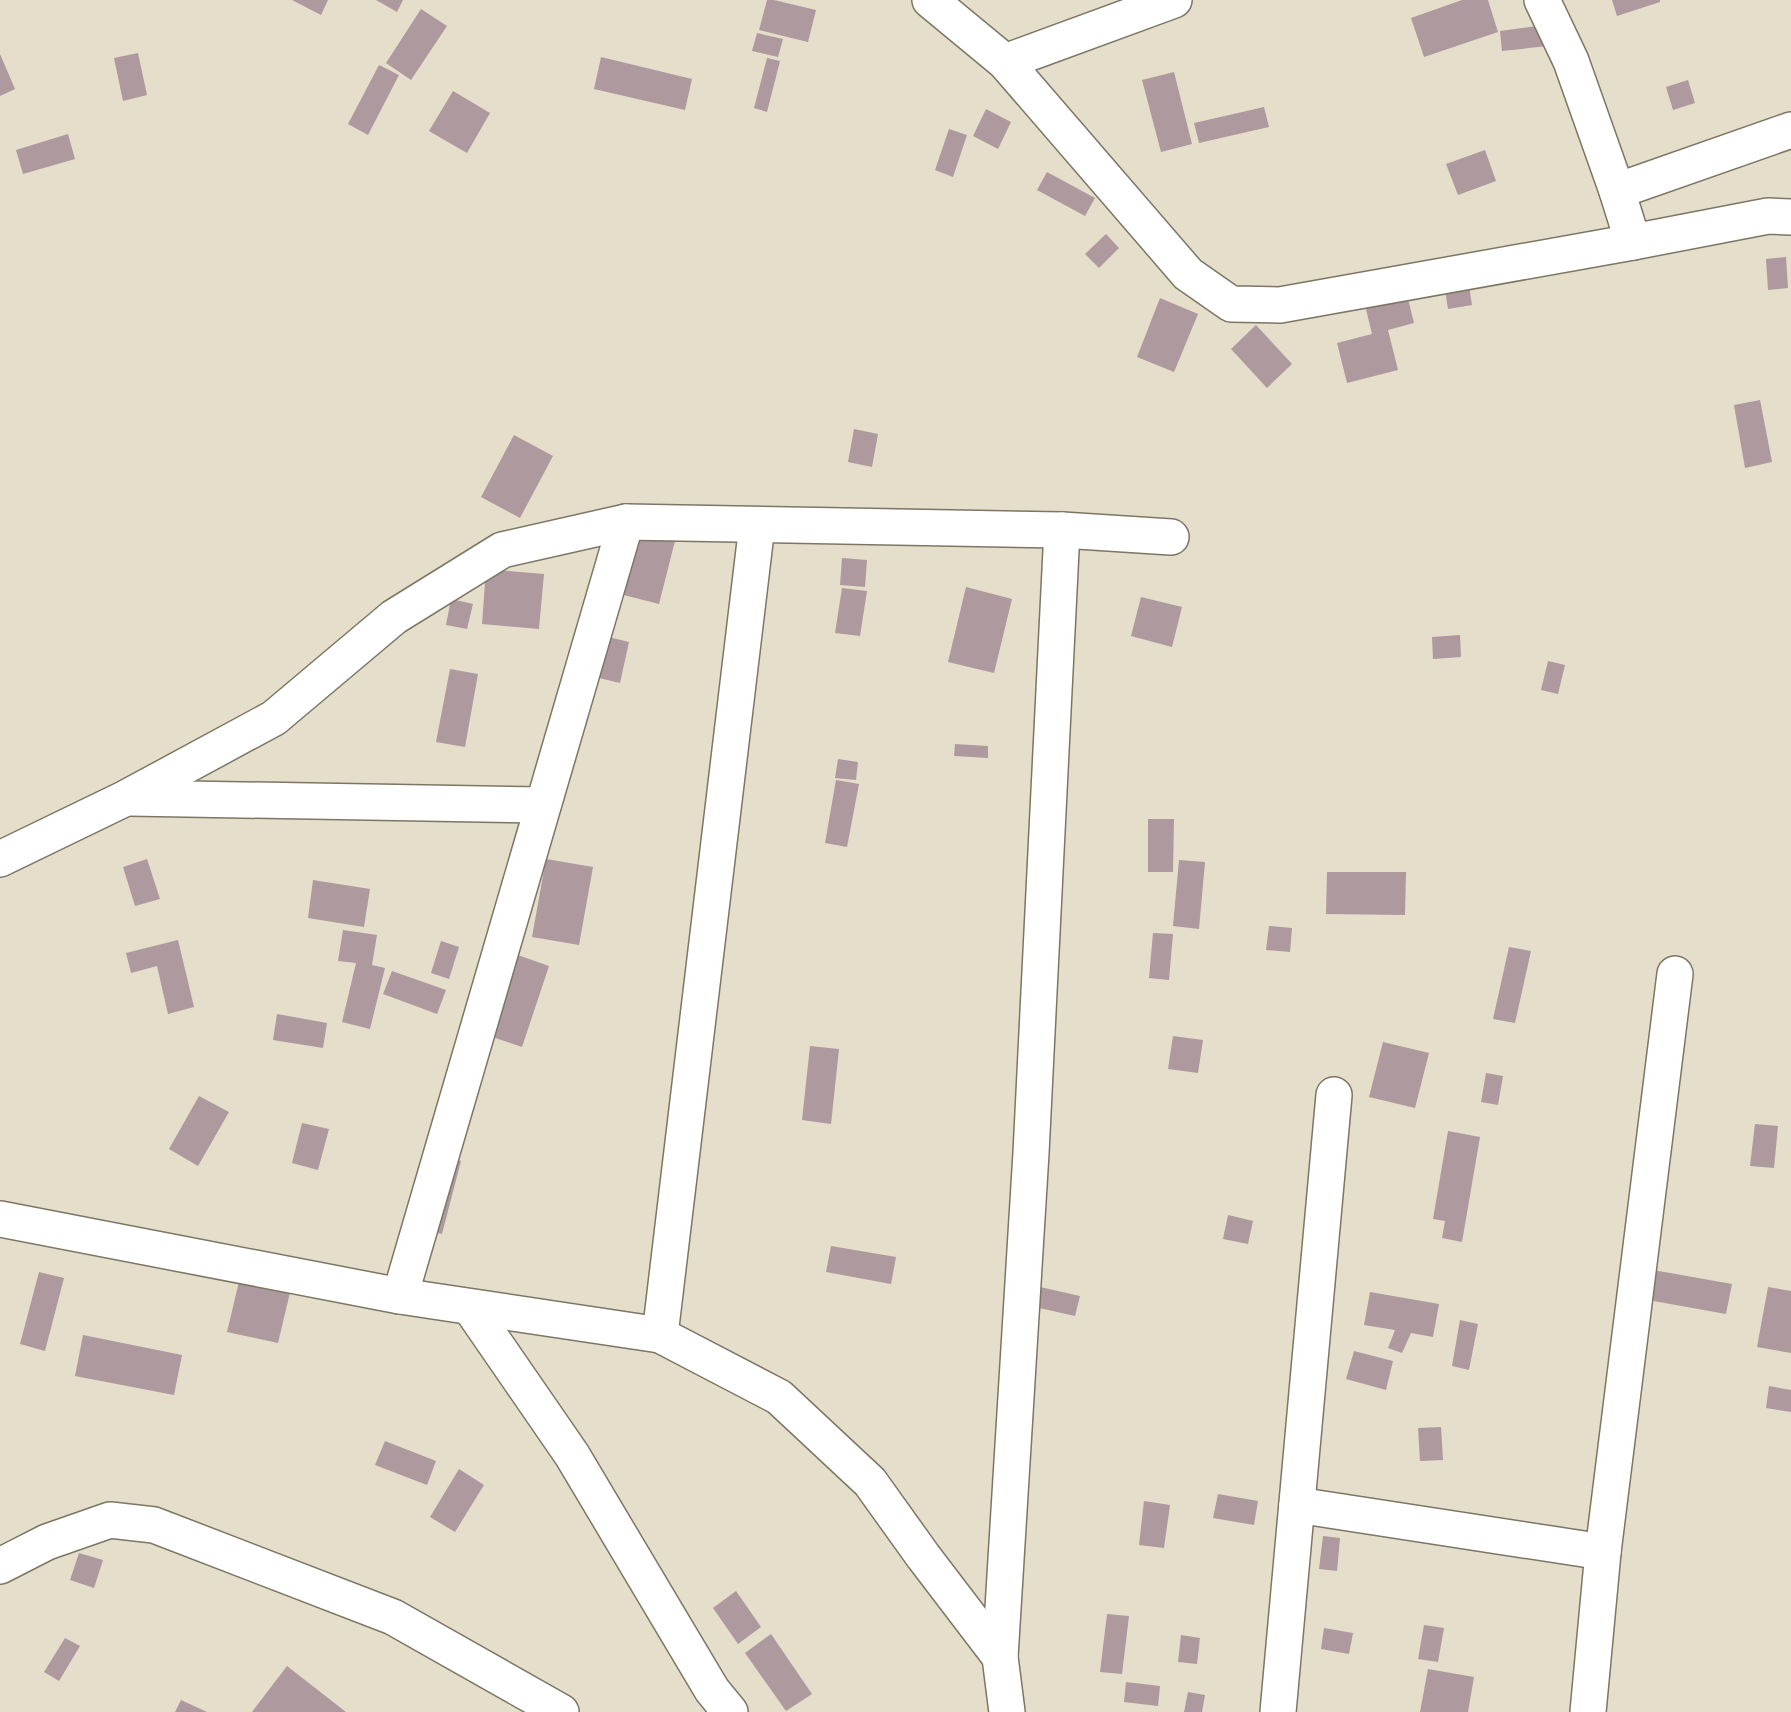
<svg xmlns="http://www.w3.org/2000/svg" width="1791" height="1712" viewBox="0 0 1791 1712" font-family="Ubuntu,sans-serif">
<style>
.building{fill:#ae999f}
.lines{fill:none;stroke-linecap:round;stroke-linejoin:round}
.minor-casing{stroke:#7c7665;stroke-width:38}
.minor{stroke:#fff;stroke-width:35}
</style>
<rect width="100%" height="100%" fill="#e4decb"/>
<g class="building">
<path d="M292,0H328L321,15Z"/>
<path d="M376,0H403L397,12Z"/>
<path d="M767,0H774L816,10L808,42L759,30Z"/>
<path d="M1462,0H1488L1498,32L1424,57L1411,18Z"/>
<path d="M1612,0H1660V2L1617,16Z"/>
<path d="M421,9L447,26L411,80L386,63Z"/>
<path d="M1545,25L1548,46L1502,51L1500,31Z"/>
<path d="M757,33L783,39L778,57L752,51Z"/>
<path d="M138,53L147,95L123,101L114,58Z"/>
<path d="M0,54L15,89L0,96Z"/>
<path d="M601,57L692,79L685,110L594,89Z"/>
<path d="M767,58L780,61L767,112L754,108Z"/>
<path d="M379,65L399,75L368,135L348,124Z"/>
<path d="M1174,72L1192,144L1161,152L1142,80Z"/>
<path d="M1688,80L1695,103L1673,110L1666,87Z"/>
<path d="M453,91L490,113L467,153L429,131Z"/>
<path d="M1264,107L1269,127L1199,143L1194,123Z"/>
<path d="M986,109L1011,122L998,149L973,136Z"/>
<path d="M949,129L967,135L953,177L935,170Z"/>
<path d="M68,134L75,159L23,174L16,150Z"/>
<path d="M1485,150L1496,181L1458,195L1446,164Z"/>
<path d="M1047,172L1095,198L1085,216L1037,190Z"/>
<path d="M1106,234L1119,248L1099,268L1085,254Z"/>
<path d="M1786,257L1788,288L1768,290L1766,259Z"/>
<path d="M1466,266L1472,305L1448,309L1442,270Z"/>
<path d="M1405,287L1414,323L1388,330L1398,370L1347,383L1337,343L1372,334L1363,297Z"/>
<path d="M1160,298L1198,314L1174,372L1137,357Z"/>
<path d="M1256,325L1292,364L1267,388L1231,349Z"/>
<path d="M1760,400L1772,462L1745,468L1734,405Z"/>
<path d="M854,429L878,434L872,467L848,462Z"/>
<path d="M514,435L553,456L520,518L481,497Z"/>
<path d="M636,527L676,537L659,604L620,594Z"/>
<path d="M842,558L867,560L865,587L840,585Z"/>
<path d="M486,569L544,574L539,629L482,624Z"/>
<path d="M966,587L1012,599L994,673L948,662Z"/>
<path d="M842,588L867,591L860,636L835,633Z"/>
<path d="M1141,597L1182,607L1172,647L1131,636Z"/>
<path d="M451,599L473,604L467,629L446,625Z"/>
<path d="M1460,635L1461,657L1433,659L1432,637Z"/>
<path d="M604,636L629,642L620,683L595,677Z"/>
<path d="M1548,661L1565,665L1558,694L1541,690Z"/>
<path d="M450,669L478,674L465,747L436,742Z"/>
<path d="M955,744L988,746V758L954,756Z"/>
<path d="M838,759L858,762L856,780L835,778Z"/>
<path d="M836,780L859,784L847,847L825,843Z"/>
<path d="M1148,819H1174L1173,872H1148Z"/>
<path d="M147,859L160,899L135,906L123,867Z"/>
<path d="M546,859L593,867L579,945L532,937Z"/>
<path d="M1179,860L1205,862L1199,929L1173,926Z"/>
<path d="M1327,872H1406L1405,915L1326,914Z"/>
<path d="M313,880L370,889L364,927L308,918Z"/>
<path d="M1269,926L1292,928L1290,952L1266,950Z"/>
<path d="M343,930L377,935L372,965L385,968L370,1029L342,1022L356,963L338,961Z"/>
<path d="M1153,933L1173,934L1169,980L1149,978Z"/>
<path d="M178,940L194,1007L168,1014L157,966L131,973L126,953Z"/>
<path d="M441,941L459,947L449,979L431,973Z"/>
<path d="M1509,947L1531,951L1515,1023L1493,1019Z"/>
<path d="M515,954L549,966L522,1047L487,1035Z"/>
<path d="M392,971L446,990L437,1014L383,994Z"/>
<path d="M277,1014L327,1023L323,1048L273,1040Z"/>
<path d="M1173,1036L1203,1040L1198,1073L1168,1069Z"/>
<path d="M1383,1042L1429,1053L1415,1108L1369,1097Z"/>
<path d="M810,1046L839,1049L831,1124L802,1120Z"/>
<path d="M1486,1073L1503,1076L1498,1105L1481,1102Z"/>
<path d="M199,1096L229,1112L198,1166L169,1149Z"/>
<path d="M302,1123L329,1129L318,1170L292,1163Z"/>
<path d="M1755,1124L1778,1126L1774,1168L1750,1166Z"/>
<path d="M1448,1131L1480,1137L1462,1242L1442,1238L1445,1221L1433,1219Z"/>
<path d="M437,1156L461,1161L442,1234L418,1228Z"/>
<path d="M1228,1215L1253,1221L1248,1244L1223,1239Z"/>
<path d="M831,1246L896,1257L891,1284L826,1272Z"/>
<path d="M242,1269L293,1280L278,1343L227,1332Z"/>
<path d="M1653,1270L1732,1284L1726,1314L1648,1300Z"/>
<path d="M39,1272L64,1278L45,1351L20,1344Z"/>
<path d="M1040,1287L1080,1296L1075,1316L1035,1307Z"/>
<path d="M1768,1287L1791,1291V1353L1757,1347Z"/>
<path d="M1370,1292L1439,1304L1433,1337L1411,1333L1402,1353L1388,1348L1395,1330L1364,1325Z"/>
<path d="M1460,1320L1478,1324L1469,1370L1452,1366Z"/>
<path d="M83,1335L182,1355L174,1395L75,1376Z"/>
<path d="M1354,1351L1393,1361L1386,1390L1346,1379Z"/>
<path d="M1769,1386L1791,1390V1412L1766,1408Z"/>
<path d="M1441,1427L1443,1460L1420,1461L1418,1428Z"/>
<path d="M385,1441L436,1461L427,1485L375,1465Z"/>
<path d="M459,1469L484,1485L455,1532L430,1517Z"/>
<path d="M1218,1494L1258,1501L1254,1525L1213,1518Z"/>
<path d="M1144,1501L1170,1505L1164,1548L1139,1545Z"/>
<path d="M1323,1536L1340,1538L1337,1571L1319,1569Z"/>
<path d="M79,1553L103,1560L94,1588L70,1580Z"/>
<path d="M736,1591L761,1627L738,1644L713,1608Z"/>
<path d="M1107,1614L1129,1616L1122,1674L1100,1672Z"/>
<path d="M1424,1625L1444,1628L1438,1662L1418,1659Z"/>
<path d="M1324,1628L1353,1633L1349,1654L1321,1649Z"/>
<path d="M771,1634L812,1694L786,1711L745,1653Z"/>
<path d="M1181,1635L1200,1638L1197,1664L1178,1662Z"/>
<path d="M65,1638L80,1646L59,1681L44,1672Z"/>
<path d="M287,1666L346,1712H252Z"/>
<path d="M1428,1669L1474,1677L1468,1712H1420Z"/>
<path d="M1126,1682L1160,1686L1158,1706L1124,1702Z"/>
<path d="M1188,1692L1205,1695L1202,1712H1184Z"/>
<path d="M181,1700L207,1712H175Z"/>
</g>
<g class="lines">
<defs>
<g id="minor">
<path d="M930,0L1005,62L1188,274L1231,304L1280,305L1633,242L1768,216L1791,217"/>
<path d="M1542,0L1571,61L1617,191L1633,242"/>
<path d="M1005,62L1174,0"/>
<path d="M1617,191L1791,130"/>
<path d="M757,525L660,1335L779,1397L870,1482L923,1556L1000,1657"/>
<path d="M130,798L543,805"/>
<path d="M0,859L126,798L274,718L394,617L502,550L626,522L1062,530L1171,537"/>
<path d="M0,1219L400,1296L660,1335"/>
<path d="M400,1296L626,522"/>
<path d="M470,1307L572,1455L712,1690L730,1712"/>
<path d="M1297,1505L1603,1552"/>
<path d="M0,1566L47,1542L110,1520L154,1525L393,1617L561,1712"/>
<path d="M1007,1712L1000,1657L1031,1153L1062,530"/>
<path d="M1278,1712L1334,1095"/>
<path d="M1588,1712L1603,1552L1675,974"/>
</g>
</defs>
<use href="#minor" class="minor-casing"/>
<use href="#minor" class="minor"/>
</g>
</svg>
